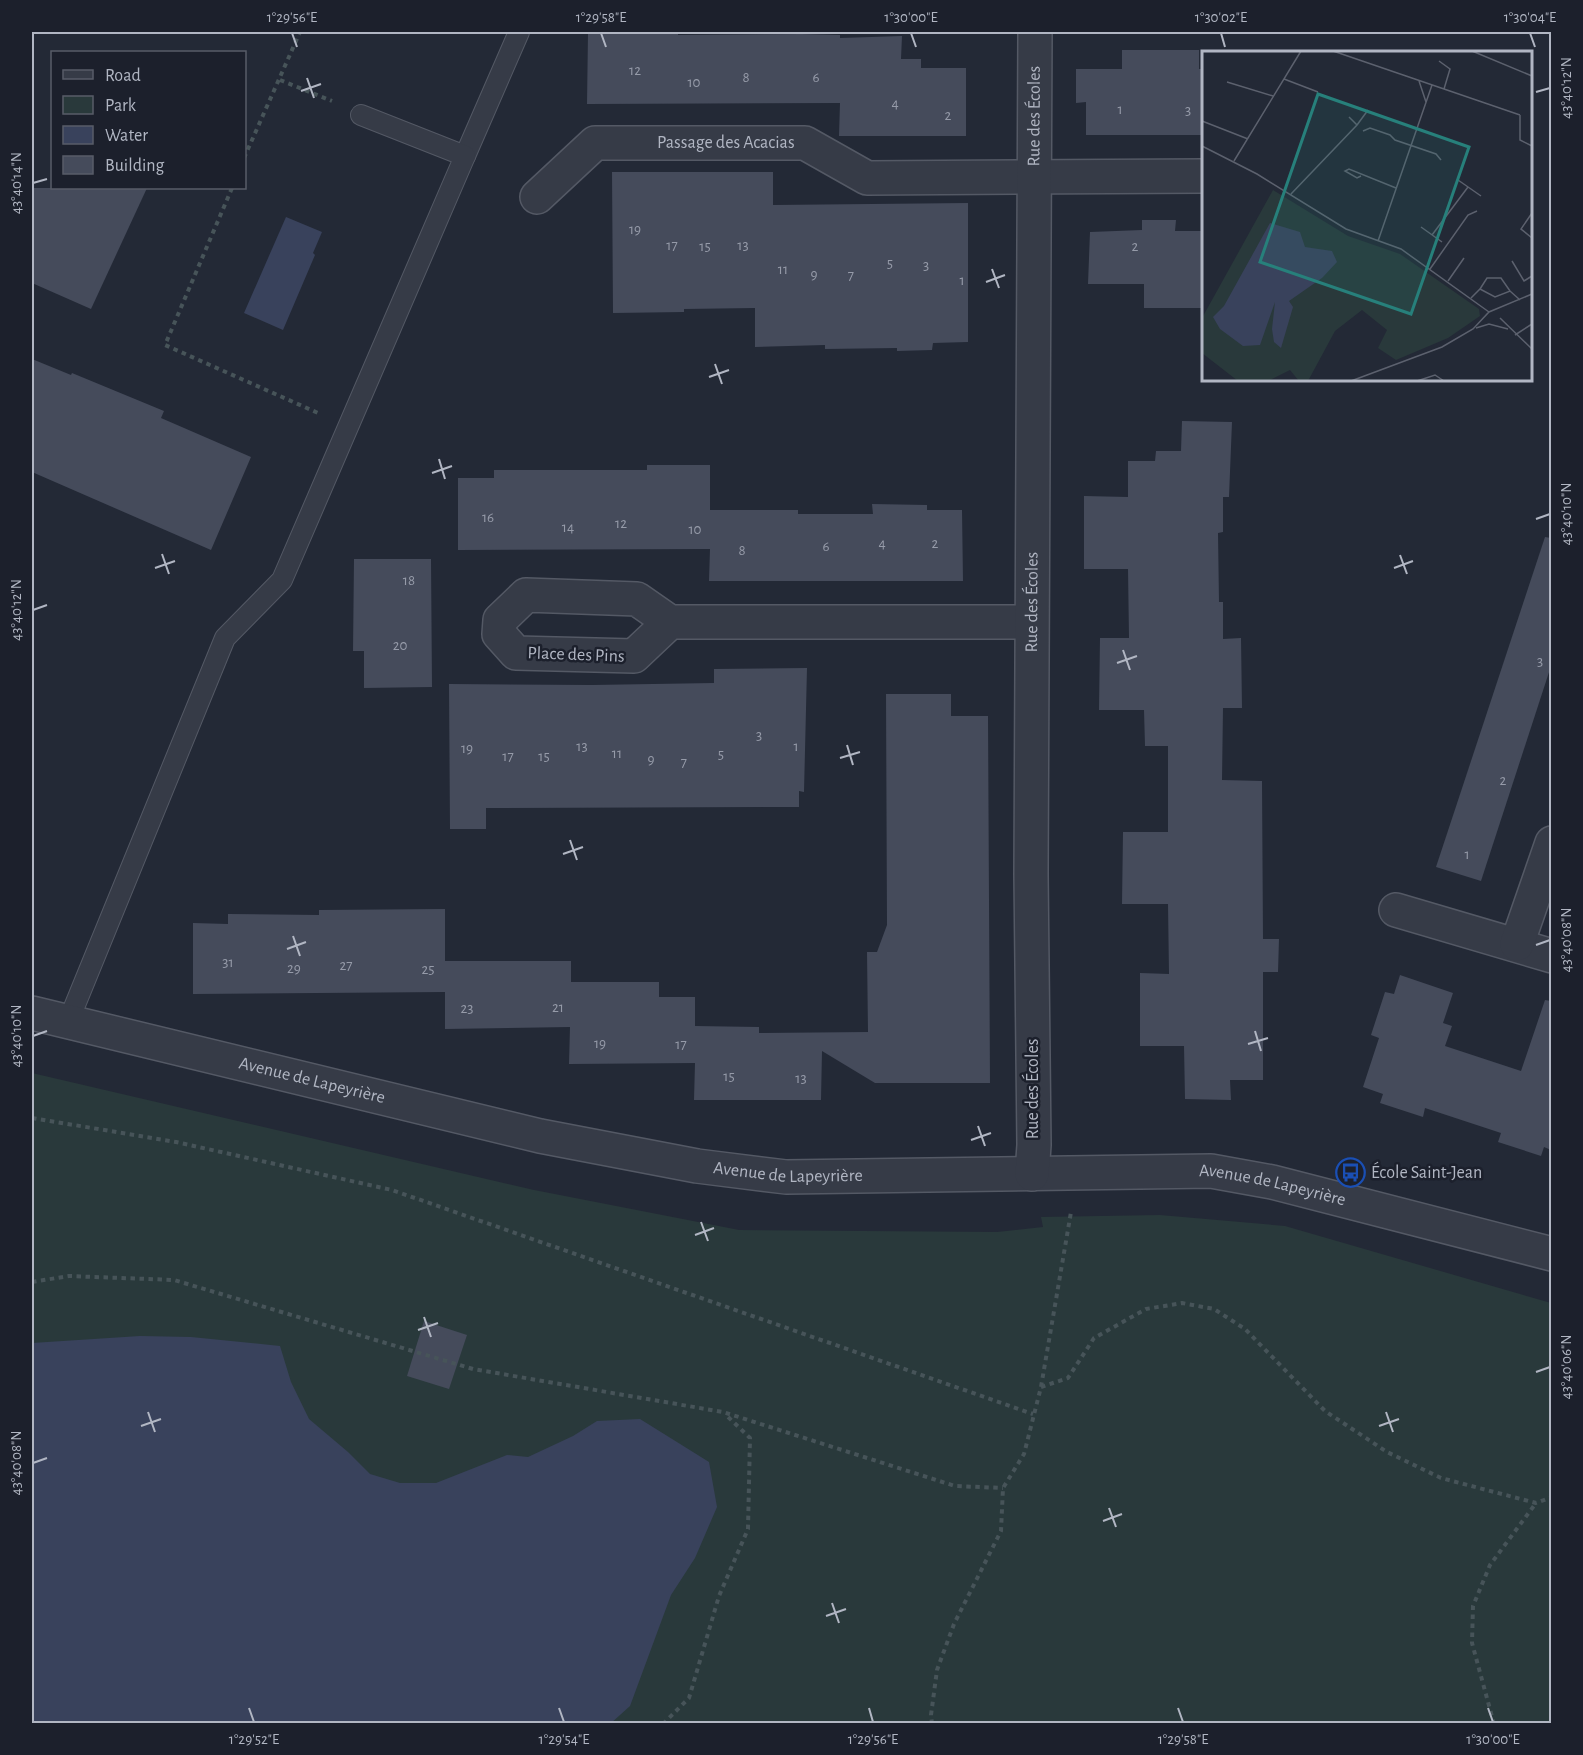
<svg xmlns="http://www.w3.org/2000/svg" width="1583" height="1755" viewBox="0 0 1583 1755" font-family="'Alegreya Sans',sans-serif">
<style>
.green{fill:#29393b}
.water{fill:#39425c}
.building{fill:#454b5b}
.lines{fill:none;stroke-linecap:round;stroke-linejoin:round}
.lane-casing{stroke:#545965;stroke-width:22}
.street-casing{stroke:#545965;stroke-width:36}
.path{stroke:#475459;stroke-width:4;stroke-dasharray:4.5 4.5;stroke-linecap:butt}
.lane{stroke:#363b47;stroke-width:20}
.street{stroke:#363b47;stroke-width:33}
.ticks{fill:none;stroke:#b1b6c3;stroke-width:2}
.labels{text-anchor:middle;dominant-baseline:central;stroke-width:5;stroke-linejoin:round;paint-order:stroke}
.number-label{font-size:15px;fill:#969ba9}
.street-label{font-size:18px;fill:#b1b6c3;stroke:#1c202c}
.poi-label{font-size:18px;fill:#b1b6c3;stroke:#1c202c;text-anchor:start}
.inset-road{fill:none;stroke:#5c616e;stroke-width:1.5}
.view{fill:#27807b;fill-opacity:0.15;stroke:#27807b;stroke-width:3}
.inset-edge{fill:none;stroke:#b1b6c3;stroke-width:3}
.neatline{fill:none;stroke:#b1b6c3;stroke-width:2}
.ticks-label{font-size:15px;text-anchor:middle;fill:#b1b6c3}
</style>
<rect width="100%" height="100%" fill="#232936"/>
<path class="green" d="M32,1073L534,1190L739,1230L997,1232L1043,1227L1041,1217L1160,1215L1285,1226L1551,1303V1723L32,1724Z"/>
<g class="water">
<path d="M286,217L322,232L313,253L315,255L283,330L244,313Z"/>
<path d="M140,1336L191,1337L280,1346L291,1382L309,1419L348,1452L370,1474L400,1483H436L507,1455L528,1457L573,1436L597,1421L640,1419L709,1462L717,1507L695,1558L671,1595L630,1706L610,1724L32,1723V1343Z"/>
</g>
<g class="building">
<path d="M678,32V35L802,34L840,35V38L902,36L901,59H921V68H966V136H839L840,103L587,104L588,33Z"/>
<path d="M1122,50H1199V69H1203V135H1086V102L1076,103V69H1122Z"/>
<path d="M612,172H773V205L968,203V342L933,343L932,350L897,351V348L825,349V345L755,347V308L684,309V312L613,313Z"/>
<path d="M32,188H147L91,309L32,283Z"/>
<path d="M1142,220H1176L1175,231H1203V308H1144V284H1088L1090,232L1142,230Z"/>
<path d="M32,359L71,375L72,373L164,411L161,418L251,457L211,550L32,472Z"/>
<path d="M1182,421L1232,422L1229,497H1223V532L1218,533L1219,602H1223V639L1241,638L1242,708H1223L1222,780L1262,781L1263,939H1279L1278,972H1263V1080H1230L1231,1100L1185,1099L1184,1046H1140V973L1169,974L1168,904H1122L1123,832H1168V746H1145L1144,710H1099L1100,638H1129L1128,569H1084V496L1128,497V461H1155L1156,451H1181Z"/>
<path d="M647,465H710V510H798V514H873L872,504L927,505V510H962L963,581H709L710,549L458,550V478H494V470H647Z"/>
<path d="M1545,537L1551,538V666L1481,881L1436,867Z"/>
<path d="M354,559H431L432,687L364,688V651H353Z"/>
<path d="M807,668L804,792L799,791V807L486,808V829H450L449,684L592,685L714,683V669Z"/>
<path d="M886,694H951V716H988L990,1083H875L822,1051L821,1100H694L695,1063L569,1064L570,1027L445,1029V961H571V982H659V997H695V1026L759,1027V1033L868,1032L867,952H877L887,925Z"/>
<path d="M445,909V992L193,994V923L228,924V914L319,915V910Z"/>
<path d="M1400,975L1453,993L1443,1023L1452,1026L1445,1046L1521,1071L1545,1000L1551,1001V1150L1544,1147L1541,1156L1498,1142L1501,1133L1425,1108L1423,1117L1380,1103L1383,1094L1363,1087L1379,1038L1371,1035L1385,992L1394,994Z"/>
<path d="M424,1321L467,1335L449,1389L407,1376Z"/>
</g>
<g class="lines">
<defs>
<g id="lane">
<path d="M465,156L519,32"/>
<path d="M68,1022L225,638L282,580L465,156L361,115"/>
</g>
<g id="street">
<path id="s1" d="M537,197L595,143H805L867,178L1204,176"/>
<path d="M670,622L634,656L516,653L499,634L500,620L526,595L637,599L670,622H1031"/>
<path d="M1396,910L1552,956"/>
<path d="M1517,944L1552,843"/>
<path id="s2" d="M32,1013L540,1136L697,1166L786,1177L1211,1171L1272,1182L1552,1254"/>
<path id="s3" d="M1032,1174L1034,1145L1031,874L1035,32"/>
</g>
</defs>
<use href="#lane" class="lane-casing"/>
<use href="#street" class="street-casing"/>
<g class="path">
<path d="M280,80L332,101"/>
<path d="M244,158L300,32"/>
<path d="M232,188L165,345L318,413"/>
<path d="M32,1118L176,1142L392,1190L1033,1414"/>
<path d="M32,1282L69,1276L174,1280L473,1369L723,1412L955,1486L1003,1488"/>
<path d="M1041,1387L1068,1378L1094,1338L1146,1309L1182,1303L1214,1309L1245,1329L1325,1411L1387,1452L1441,1478L1536,1503L1552,1497"/>
<path d="M663,1724L689,1698L719,1596L748,1529L750,1438L725,1414"/>
<path d="M932,1724L931,1715L937,1670L954,1624L1001,1531L1003,1488L1024,1454L1041,1387L1071,1212"/>
<path d="M1494,1724L1472,1643L1473,1606L1490,1565L1536,1503"/>
</g>
<use href="#lane" class="lane"/>
<use href="#street" class="street"/>
</g>
<path class="ticks" d="M292,33L297,47M601,33L606,47M911,33L916,47M1221,33L1225,47M1530,33L1535,47M307,78L314,98M301,91L321,84M1536,92L1550,88M33,183L47,179M992,269L999,288M986,282L1005,275M715,364L722,384M709,377L729,370M439,459L445,479M432,473L452,466M1536,519L1550,514M162,554L169,574M1400,555L1407,574M155,568L175,561M1394,568L1413,561M33,610L47,605M1123,650L1130,670M1117,663L1137,656M847,745L853,765M840,758L860,752M570,840L577,860M563,854L583,847M293,936L300,956M1536,945L1550,940M287,949L306,942M1255,1031L1261,1051M33,1036L47,1031M1248,1044L1268,1038M978,1126L985,1146M971,1140L991,1133M701,1222L708,1241M695,1235L714,1228M424,1317L431,1337M418,1330L438,1323M1536,1372L1550,1367M148,1412L155,1432M1386,1412L1393,1432M141,1426L161,1419M1379,1426L1399,1419M33,1463L47,1458M1109,1508L1116,1527M1103,1521L1122,1514M832,1603L839,1623M826,1616L846,1609M249,1708L254,1722M559,1708L564,1722M869,1708L873,1722M1178,1708L1183,1722M1488,1708L1493,1722"/>
<defs>
<symbol id="bus-ring" viewBox="-11 -11 22 22"><circle r="9.5" fill="#1c202c" stroke="#1a4fb4" stroke-width="1.5"/><path d="M-5-6H5V4H4V6H2V4H-2V6H-4V4H-5ZM-3.5-4V0h7V-4ZM-3.5 1.2v1.5H-2V1.2ZM2 1.2v1.5H3.5V1.2Z" fill="#1a4fb4"/></symbol>
</defs>
<g fill-rule="evenodd">
<use href="#bus-ring" x="1334" y="1156" width="33" height="33"/>
</g>
<g class="labels">
<g class="number-label">
<text x="635" y="70">12</text>
<text x="746" y="77">8</text>
<text x="816" y="77">6</text>
<text x="694" y="82">10</text>
<text x="895" y="103">4</text>
<text x="1120" y="109">1</text>
<text x="1188" y="110">3</text>
<text x="948" y="115">2</text>
<text x="635" y="229">19</text>
<text x="672" y="245">17</text>
<text x="743" y="245">13</text>
<text x="705" y="246">15</text>
<text x="1135" y="246">2</text>
<text x="890" y="263">5</text>
<text x="926" y="265">3</text>
<text x="783" y="269">11</text>
<text x="814" y="274">9</text>
<text x="851" y="275">7</text>
<text x="962" y="280">1</text>
<text x="488" y="517">16</text>
<text x="621" y="523">12</text>
<text x="568" y="527">14</text>
<text x="695" y="529">10</text>
<text x="882" y="543">4</text>
<text x="935" y="543">2</text>
<text x="826" y="546">6</text>
<text x="742" y="550">8</text>
<text x="409" y="580">18</text>
<text x="400" y="645">20</text>
<text x="1540" y="661">3</text>
<text x="759" y="735">3</text>
<text x="582" y="746">13</text>
<text x="796" y="746">1</text>
<text x="467" y="748">19</text>
<text x="617" y="753">11</text>
<text x="721" y="754">5</text>
<text x="508" y="756">17</text>
<text x="544" y="756">15</text>
<text x="651" y="759">9</text>
<text x="684" y="762">7</text>
<text x="1503" y="780">2</text>
<text x="1467" y="854">1</text>
<text x="228" y="962">31</text>
<text x="346" y="965">27</text>
<text x="294" y="968">29</text>
<text x="428" y="969">25</text>
<text x="558" y="1007">21</text>
<text x="467" y="1008">23</text>
<text x="600" y="1043">19</text>
<text x="681" y="1044">17</text>
<text x="729" y="1076">15</text>
<text x="801" y="1078">13</text>
</g>
<g class="street-label">
<text stroke="none"><textPath href="#s3" startOffset="1058">Rue des Écoles</textPath></text>
<text stroke="none"><textPath href="#s1" startOffset="210">Passage des Acacias</textPath></text>
<text stroke="none"><textPath href="#s3" startOffset="572">Rue des Écoles</textPath></text>
<text transform="translate(576 655) rotate(2)">Place des Pins</text>
<text stroke="none"><textPath href="#s2" startOffset="288">Avenue de Lapeyrière</textPath></text>
<text transform="translate(1033 1089) rotate(-90)">Rue des Écoles</text>
<text stroke="none"><textPath href="#s2" startOffset="774">Avenue de Lapeyrière</textPath></text>
<text stroke="none"><textPath href="#s2" startOffset="1260">Avenue de Lapeyrière</textPath></text>
</g>
<g class="poi-label">
<text x="1371" y="1173">École Saint-Jean</text>
</g>
</g>
<g transform="translate(1202 51)">
<rect width="330" height="330" fill="#232936"/>
<path d="M71,139L146,185L198,203L277,258L278,265L246,287L194,309L176,297L185,279L160,259L133,280L106,330H97L88,319L66,330H36L0,302V267Z" fill="#29393b"/>
<path d="M68,172L98,181L103,196L130,200L135,211L120,227L87,250L91,256L79,297L72,291L70,278L73,251L58,294L41,295L18,278L11,266L22,255Z" fill="#39425c"/>
<path class="inset-road" d="M131,0L318,64M270,0L330,25M237,10L248,18L242,38M82,28L116,41M217,30L224,51M25,31L71,45M318,64V89L330,95M0,70L46,88M155,74L166,59M161,80L168,77L188,84L193,89L234,103L239,109M0,95L55,123L144,178L199,198L287,261M32,110L99,0M159,125L155,127L143,120L147,118L194,137M256,129L279,145M89,143L155,74L147,66M330,162L319,178L330,187M219,176L240,191M230,184L266,136M176,190L230,34M310,210L322,230L330,225M228,218L266,164L275,160M246,230L262,207M278,238L285,227H299L308,240M269,247L278,238L293,246L308,240L318,249M298,267L330,298M274,277L287,273L306,278M313,284L330,273M149,330L240,296L271,278L287,261L330,243M215,330L233,324L242,330"/>
<path class="view" d="M116,43L267,96L209,263L58,211Z"/>
<rect width="330" height="330" class="inset-edge"/>
</g>
<rect width="1583" height="1755" fill="none" stroke="#1c202c" stroke-width="66"/>
<rect x="51" y="51" width="195" height="138" fill="#1c202c" stroke="#585c68" stroke-width="1.5"/>
<rect x="63" y="70" width="30" height="9" fill="#363b47" stroke="#585c68" stroke-width="1.5"/>
<text x="105" y="81" font-size="18" fill="#b1b6c3">Road</text>
<rect x="63" y="96" width="30" height="18" fill="#29393b" stroke="#585c68" stroke-width="1.5"/>
<text x="105" y="111" font-size="18" fill="#b1b6c3">Park</text>
<rect x="63" y="126" width="30" height="18" fill="#39425c" stroke="#585c68" stroke-width="1.5"/>
<text x="105" y="141" font-size="18" fill="#b1b6c3">Water</text>
<rect x="63" y="156" width="30" height="18" fill="#454b5b" stroke="#585c68" stroke-width="1.5"/>
<text x="105" y="171" font-size="18" fill="#b1b6c3">Building</text>
<rect x="33" y="33" width="1517" height="1689" class="neatline"/>
<g class="ticks-label">
<text x="292" y="22">1°29'56"E</text>
<text x="601" y="22">1°29'58"E</text>
<text x="911" y="22">1°30'00"E</text>
<text x="1221" y="22">1°30'02"E</text>
<text x="1530" y="22">1°30'04"E</text>
<text transform="translate(1566 88) rotate(-90)" y="5">43°40'12"N</text>
<text transform="translate(16 183) rotate(-90)" y="5">43°40'14"N</text>
<text transform="translate(1566 514) rotate(-90)" y="5">43°40'10"N</text>
<text transform="translate(16 610) rotate(-90)" y="5">43°40'12"N</text>
<text transform="translate(1566 940) rotate(-90)" y="5">43°40'08"N</text>
<text transform="translate(16 1036) rotate(-90)" y="5">43°40'10"N</text>
<text transform="translate(1566 1367) rotate(-90)" y="5">43°40'06"N</text>
<text transform="translate(16 1463) rotate(-90)" y="5">43°40'08"N</text>
<text x="254" y="1744">1°29'52"E</text>
<text x="564" y="1744">1°29'54"E</text>
<text x="873" y="1744">1°29'56"E</text>
<text x="1183" y="1744">1°29'58"E</text>
<text x="1493" y="1744">1°30'00"E</text>
</g>
</svg>
